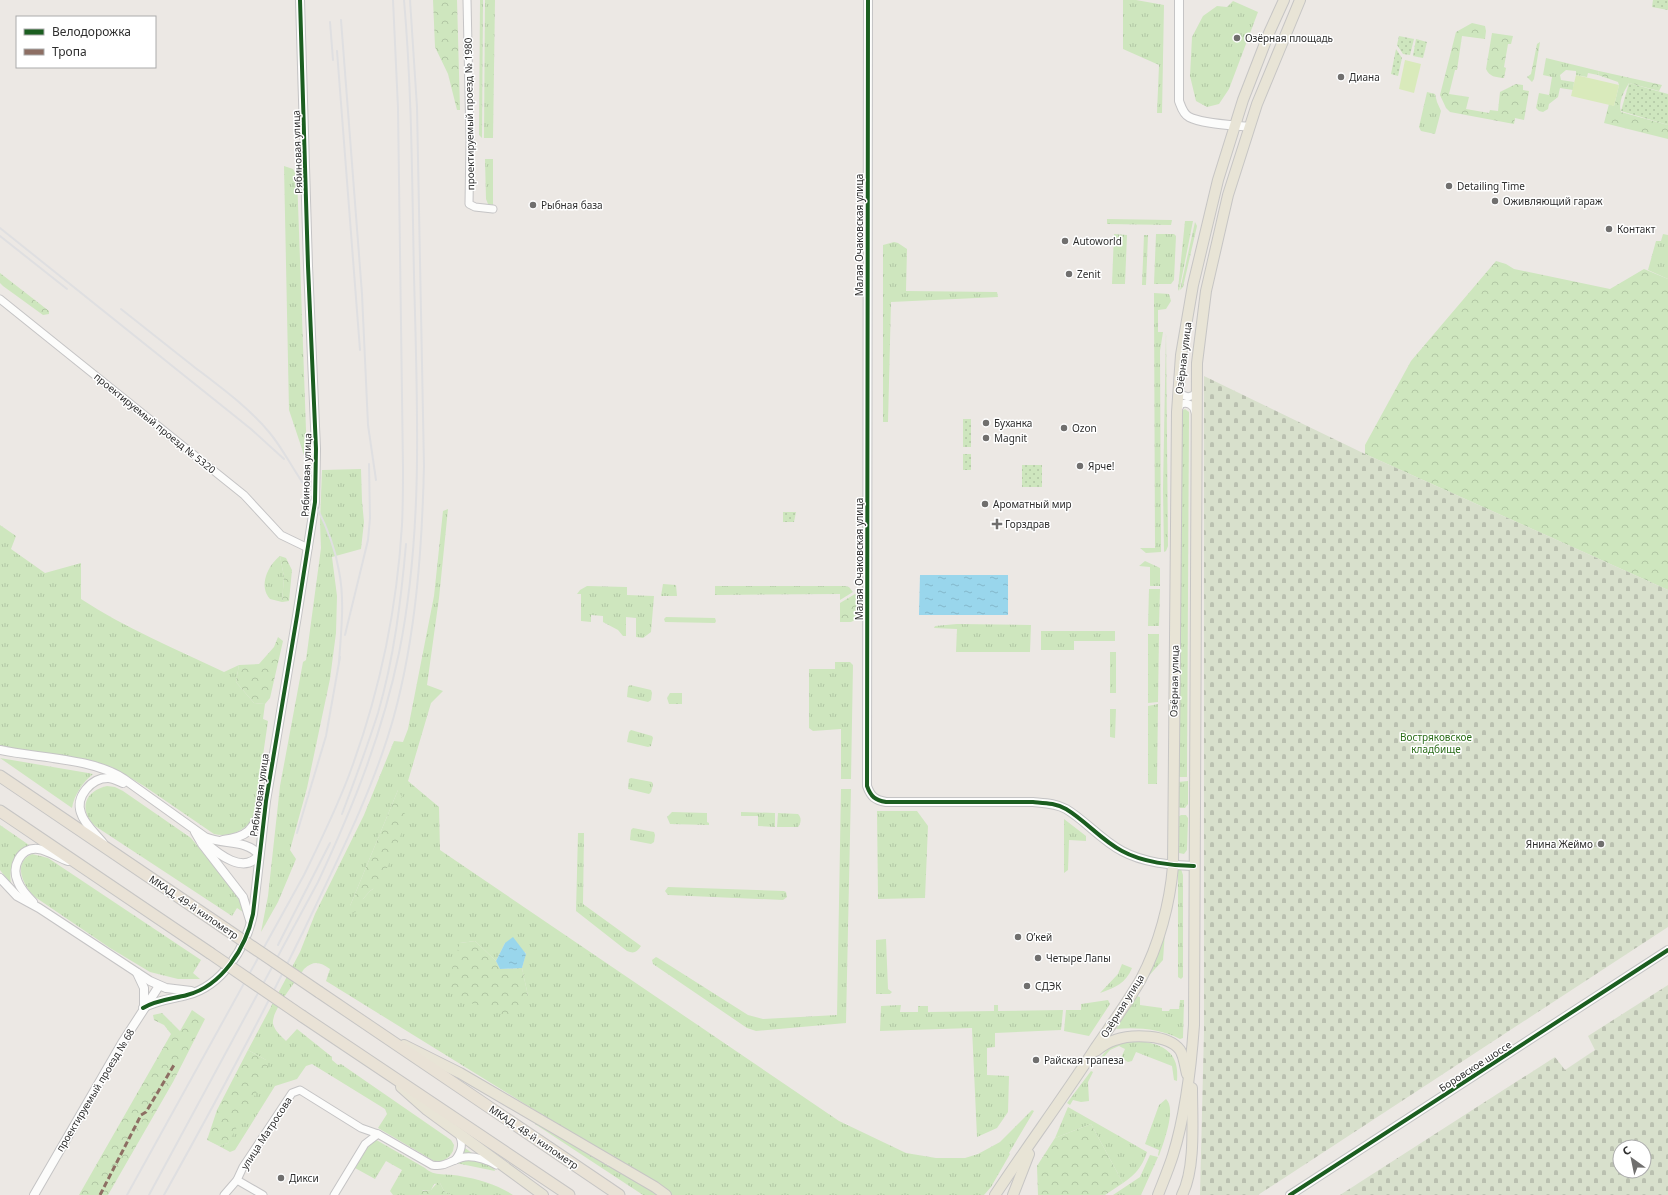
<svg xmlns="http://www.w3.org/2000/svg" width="1668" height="1195" viewBox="0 0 1668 1195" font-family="'Noto Sans',sans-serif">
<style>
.grass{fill:url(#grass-tufts);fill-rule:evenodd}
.forest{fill:url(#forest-crowns)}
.cemetery{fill:url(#cemetery-stones);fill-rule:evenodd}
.park{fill:url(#park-dots)}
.pitch{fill:#d9eabb}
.water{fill:url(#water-ripples)}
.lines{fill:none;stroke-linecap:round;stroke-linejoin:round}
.minor-casing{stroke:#c5c4c5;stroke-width:9}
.tertiary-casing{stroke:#c5c4c5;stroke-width:10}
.primary-casing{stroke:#c6c5c4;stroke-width:12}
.trunk-casing{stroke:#c6c5c4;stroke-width:13}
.minor{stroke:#fcfcfb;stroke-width:7}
.tertiary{stroke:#fcfcfb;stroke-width:8}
.primary{stroke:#e8e4d6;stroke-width:10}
.trunk{stroke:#e9e2d6;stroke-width:11}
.rail{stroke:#dfdfe1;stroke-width:2}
.trunk-bridge-casing{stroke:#c6c5c4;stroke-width:13;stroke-linecap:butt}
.trunk-bridge{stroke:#e9e2d6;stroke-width:11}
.quiet{stroke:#8d6e63;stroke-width:3;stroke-dasharray:6 3;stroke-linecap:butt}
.cycleway-casing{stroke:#fff;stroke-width:6}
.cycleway{stroke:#1b5e20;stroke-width:4}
.poi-dot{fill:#706f6e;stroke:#fff;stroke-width:1.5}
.labels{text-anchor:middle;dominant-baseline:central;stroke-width:3;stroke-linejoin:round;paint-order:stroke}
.poi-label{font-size:10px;fill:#2e2e2e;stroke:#fff;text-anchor:start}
.street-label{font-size:10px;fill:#2e2e2e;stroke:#fff}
.park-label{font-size:10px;fill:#2c6e1b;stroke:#fff}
</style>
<defs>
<pattern id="grass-tufts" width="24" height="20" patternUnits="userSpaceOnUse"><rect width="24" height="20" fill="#cee6be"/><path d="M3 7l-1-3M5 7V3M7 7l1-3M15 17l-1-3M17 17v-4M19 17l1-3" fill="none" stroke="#b1c6a4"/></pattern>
<pattern id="forest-crowns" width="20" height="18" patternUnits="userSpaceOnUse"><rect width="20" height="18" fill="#cee6be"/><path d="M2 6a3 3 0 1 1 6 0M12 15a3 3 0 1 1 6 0" fill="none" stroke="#b1c6a4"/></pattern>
<pattern id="cemetery-stones" width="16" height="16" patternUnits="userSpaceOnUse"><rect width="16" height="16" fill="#d8e0cc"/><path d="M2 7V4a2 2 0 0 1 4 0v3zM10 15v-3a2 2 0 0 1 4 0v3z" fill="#bac0b0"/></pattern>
<pattern id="park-dots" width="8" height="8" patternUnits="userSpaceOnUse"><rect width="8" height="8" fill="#cee6be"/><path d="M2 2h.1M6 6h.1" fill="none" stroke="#b1c6a4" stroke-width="1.8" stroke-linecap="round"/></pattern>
<pattern id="water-ripples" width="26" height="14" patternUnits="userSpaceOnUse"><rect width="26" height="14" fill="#99d6ec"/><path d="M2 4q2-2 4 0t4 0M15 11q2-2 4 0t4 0" fill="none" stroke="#84b8cb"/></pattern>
</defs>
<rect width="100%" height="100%" fill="#ece8e4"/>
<g class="grass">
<path d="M480,0H483L482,138L479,135Z"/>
<path d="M485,0H495L493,138H484Z"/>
<path d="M1123,0H1136L1164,5L1162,113H1157L1159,65L1123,49Z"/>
<path d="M1233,1L1258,12L1229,89L1219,104L1207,107L1196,101L1190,76L1192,37L1203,16L1217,6L1227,7Z"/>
<path d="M1546,58L1599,71L1598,75L1588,73L1587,77L1576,75V71L1566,70L1560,75L1561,80L1574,82L1573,90L1560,88L1558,97L1549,104L1548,109L1543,112L1539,111L1536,108L1539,93L1549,95L1552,77L1543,75Z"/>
<path d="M1427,92L1435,94L1437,102L1441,111L1435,134L1421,131L1419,127Z"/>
<path d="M485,159H493V205L488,204L486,199Z"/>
<path d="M284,166L293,169L297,175L307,459L305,458L289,410Z"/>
<path d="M1107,219L1172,220L1171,225L1107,224Z"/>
<path d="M1185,221H1193L1179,291L1178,289Z"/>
<path d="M1195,222L1197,226L1183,287L1180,290Z"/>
<path d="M1114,234L1127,235L1125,284H1112Z"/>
<path d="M1156,234H1174L1176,236L1174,280L1171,284H1154Z"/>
<path d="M1663,234L1668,235V279L1648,270L1656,241H1661Z"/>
<path d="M1144,235H1148L1146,285H1142Z"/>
<path d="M894,242L898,243L907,249L906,291L997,292L998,297L891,302L888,422H883V245Z"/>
<path d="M1154,293L1169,294L1171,301L1166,309L1158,310V332H1163L1160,351L1161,552L1146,553L1140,548H1155Z"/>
<path d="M1166,332L1168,546L1166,551L1164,552L1163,489Z"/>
<path d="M1185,409L1189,412L1187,777H1178L1182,411Z"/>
<path d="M361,469L362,501L364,522L361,549L332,557L337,596L336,633L330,679L307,788L290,850L296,859L278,902L261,932L268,896L280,786L303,662L306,660L321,548L320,522L322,470Z"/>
<path d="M448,509L439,598L427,685L443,691L431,703L408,781L439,807L440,850L839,1121L906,1153L936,1158H965L978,1154L1000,1142L1032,1110L1034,1111L1009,1153L1010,1154L991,1187L984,1195H643L535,1124L541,1114L326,981L330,969C320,962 314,960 304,969C297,980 271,1011 273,1024C275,1031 281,1036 286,1041L297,1029L332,1057V1060L338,1065L341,1064L451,1140L454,1145L453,1151C449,1158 443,1163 434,1161L378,1128L387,1114L385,1109L312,1064L306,1066L297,1079L275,1086L235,1150L230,1152L219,1146L228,1143L266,1060L248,1050L300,952L315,914L364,815L394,741L403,742L408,729L434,596L443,511ZM398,790V806L373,889L370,891L363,899L350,906ZM475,941L496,961L505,943L526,953L522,968L528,996L460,943Z"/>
<path d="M0,525L16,536L11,549L45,573L81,563V599C125,628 176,649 224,672L239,665L236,682L254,703L265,704L263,719L268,721L254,817C247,830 229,838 214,834L144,786L112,767L90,760L0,746Z"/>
<path d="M280,556L284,577L282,602L270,599C258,586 268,565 280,556Z"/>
<path d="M1145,561L1160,568V586H1150V567L1139,566Z"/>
<path d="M663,584L676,585L677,596H661Z"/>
<path d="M587,586L627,587V595L654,596L651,632L643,638L636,637V618L626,617V636H623L618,630L603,622V616L591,615V622L581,621V594H577L580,590Z"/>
<path d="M715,586H845L849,587L853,592L840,600V594L715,595Z"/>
<path d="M1149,589H1160L1159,626H1148Z"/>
<path d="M666,617L715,618L716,621L715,623L665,622L664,619Z"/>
<path d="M957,624L1031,625L1030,652H956L957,629L934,628L935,626Z"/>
<path d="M1041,631H1115V641H1074V650H1041Z"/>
<path d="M1148,634H1159L1158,702L1148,703Z"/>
<rect x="1110" y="652" width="6" height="41"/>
<path d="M835,662H850L853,665L851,779H841V729L813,731L809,728V669H835Z"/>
<path d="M630,685L651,690L652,693L651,700L648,702L627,697L628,687Z"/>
<path d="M670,693H682V704H669L667,698Z"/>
<path d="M1158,704L1157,784H1148V706Z"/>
<path d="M1110,709H1116L1115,738L1110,737Z"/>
<path d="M631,730L652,736L653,738L651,746L648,747L627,742L629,732Z"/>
<path d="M0,758L88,773L93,774C83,782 74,795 72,808Z"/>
<path d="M631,778L652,782L653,785L651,792L649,794L628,789L629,779Z"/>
<path d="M1188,781V804L1185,808H1180L1178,806V782Z"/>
<path d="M107,786L115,787L123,791L191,838L241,900L243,912L237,908L232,916L95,826C78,809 85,791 107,786Z"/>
<path d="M841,789H851L846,1023L756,1031L747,1028L653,964L652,960L656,957L658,958L748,1015L763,1019L837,1015Z"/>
<path d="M877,811H917L928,826L925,898L878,899Z"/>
<path d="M672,812L707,813V822L709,823V825L670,824L667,817Z"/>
<path d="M741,812L775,813V827L758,826V816H741Z"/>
<path d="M778,813L798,814C802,818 801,823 798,827H777Z"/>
<path d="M1181,815H1186L1188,818L1187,850L1184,854L1179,853L1177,851L1178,817Z"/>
<path d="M1064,819L1086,836V841L1069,840L1068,870L1064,873Z"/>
<path d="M0,825L29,845C14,858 9,864 11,884L0,870Z"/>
<path d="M633,828L654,832L655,835L654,842L651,844L630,840L631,830Z"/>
<path d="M578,833H584L583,904L641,946C637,952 634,954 627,951L576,911Z"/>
<path d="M32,854L48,858L201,960L193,973L200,979H178L150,972L110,948L35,897C23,886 12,862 32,854Z"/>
<path d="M1178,869H1181L1183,875V977L1181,979L1178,977Z"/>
<path d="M668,887L784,891L786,892L787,897L783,900L668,895L665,891Z"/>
<path d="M1165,931L1163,960L1146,979Z"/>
<path d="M886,939L888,989L892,992L890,994H876V940Z"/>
<path d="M1122,964L1132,968C1126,983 1115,988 1100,993L1118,974Z"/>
<path d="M1136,996L1140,997V1005L1162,1008V1011H1169L1170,1009H1179L1180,1000H1184L1183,1038L1180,1039C1161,1029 1137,1027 1116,1029Z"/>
<path d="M1108,1000L1110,1004L1089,1036L1064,1031L1066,1010H1081V1004Z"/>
<path d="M901,1005L900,1012H918V1006H928V1012L994,1011V1005H998V1011L1063,1010L1061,1030L995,1033V1047L987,1048V1075L1009,1076L1008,1112L997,1128L977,1137L972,1028L880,1031L881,1006Z"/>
<path d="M1139,1041C1164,1044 1180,1053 1177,1081L1174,1080L1172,1066L1136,1052L1132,1061L1128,1062L1121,1058L1125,1049L1119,1046L1110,1050L1103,1058H1101C1108,1044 1125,1042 1139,1041Z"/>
<path d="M1091,1071L1093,1072L1088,1082L1089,1101L1081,1102L1073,1100L1070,1105L1067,1103Z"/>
<path d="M1166,1099C1177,1109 1163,1144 1159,1156L1158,1155L1159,1150L1145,1144L1159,1105Z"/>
<path d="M1068,1107L1147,1152C1142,1167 1136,1174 1123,1183L1091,1124L1055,1138Z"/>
<path d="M373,1138L425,1168C434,1177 448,1173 460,1176C478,1179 498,1185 513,1195H451L444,1191L440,1183L434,1184L431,1190H423L419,1195H393L390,1191L402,1170L386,1161L375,1179L355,1168Z"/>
<path d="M465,1148L494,1169L495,1171L456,1163Z"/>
<path d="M1150,1155L1158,1157L1141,1195H1113L1140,1177Z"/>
</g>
<g class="forest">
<path d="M433,0H457L460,110H457L448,74L435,47Z"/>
<path d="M1472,23L1485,26L1486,31L1485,39L1462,36L1457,70H1455L1449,94L1469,97L1466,109L1489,113L1490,110L1498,111L1500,92L1516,84L1523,85V90L1529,91L1524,120L1515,118L1514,124L1450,112L1446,108L1440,95L1456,32Z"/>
<path d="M1492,33L1513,36L1511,44H1508L1504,67L1506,68L1504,78C1495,77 1490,77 1486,69Z"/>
<path d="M1540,42L1534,79L1532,82L1527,77L1531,74L1537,44Z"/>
<path d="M1599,71L1662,85L1659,91L1629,83C1624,91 1618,102 1621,112L1668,125V139L1604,123L1609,104L1614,106L1619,85L1618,82L1598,75Z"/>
<path d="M1496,261L1506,264L1514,269L1610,289L1644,269L1668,279V590L1365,454V445L1411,361Z"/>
<path d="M0,273L49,311V314L43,315L3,286L0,283Z"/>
<path d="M280,556L286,558L292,570L289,601L282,602L284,577Z"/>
<path d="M855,594L858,599L859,618L851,622H840V603Z"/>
<path d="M278,637L283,641L270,698L265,704L254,703L236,682L239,665L259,664L274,647Z"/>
<path d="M398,790L402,797L398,806L408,817L381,883L370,891L363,899L360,907L356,912L351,913L349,912L350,906Z"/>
<path d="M475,941L496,961L500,969L522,968L528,996L509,1017L457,998L448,981L460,943Z"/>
<path d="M192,1010L205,1019L173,1082L108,1195H79L171,1034L164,1025L154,1020L153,1015L162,1013L180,1031Z"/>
<path d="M248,1050L266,1060L269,1070L228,1143L219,1146L207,1140L217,1110Z"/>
<path d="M1091,1124L1123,1183L1105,1195H1038L1037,1166L1055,1138Z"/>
<path d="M437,1183H440L444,1191L451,1195H419L420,1191L431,1190Z"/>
</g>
<g class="cemetery">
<path d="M1204,376L1365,454L1668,590V927L1258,1195H1200L1204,1032Z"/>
<path d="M1668,985V1195H1340L1555,1057L1565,1070L1595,1050L1588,1036ZM1620,1147H1644V1171H1620Z"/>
</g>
<g class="park">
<path d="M1653,0H1668V10L1652,7Z"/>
<path d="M1399,36L1414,39L1410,55L1403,54L1397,45Z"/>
<path d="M1416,39L1427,42L1423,58L1413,56Z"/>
<path d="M1396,49L1402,58L1398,76L1391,74Z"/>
<path d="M1629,83L1668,94V125L1621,111Z"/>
<rect x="963" y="419" width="8" height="28"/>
<rect x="963" y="454" width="8" height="16"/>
<rect x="1022" y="465" width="20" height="22"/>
<path d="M783,512H796L794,522H783Z"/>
</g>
<g class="pitch">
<path d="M1405,60L1421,64L1414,93L1399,89Z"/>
<path d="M1576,75L1619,85L1614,106L1571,96Z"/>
</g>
<g class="water">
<path d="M920,575H1008V615H919Z"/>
<path d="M513,937L526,954L522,968L500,969L496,961L505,943Z"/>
</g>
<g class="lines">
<defs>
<g id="minor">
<path d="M467,0L470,140L469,204L475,207L493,209"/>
<path d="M0,299L244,495L281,535L308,548"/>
<path d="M1179,388L1180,394L1188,397L1194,395L1197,389"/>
<path d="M1177,411L1181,404C1188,402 1194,405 1195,412"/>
<path d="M455,1160C462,1151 464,1143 458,1133"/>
<path d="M237,1180L263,1195"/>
<path d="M224,1195L237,1180L243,1167L292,1093L300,1090L361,1128L378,1134L432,1165C445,1168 452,1159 465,1157C476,1156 487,1160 496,1165"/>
<path d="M334,1195L365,1144L378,1134"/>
</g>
<g id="tertiary">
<path d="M868,0L867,786C871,797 875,800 886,802H1033C1044,803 1056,803 1066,809C1086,821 1101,840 1122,851C1142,862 1172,866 1194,866"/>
<path d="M1179,0V101C1181,106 1183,114 1189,117C1202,124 1234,125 1250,127"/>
<path d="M0,750C37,758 93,758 124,779L205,837C222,845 247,839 259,855"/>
<path d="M195,832L202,844L243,897L250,920"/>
<path d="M223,840C248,837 252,830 262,809"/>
<path d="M205,842C218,854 244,875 259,855"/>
<path d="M103,843C96,834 84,824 81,813C75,797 91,778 108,778C113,778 118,781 123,783"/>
<path d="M0,878L17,896L39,908L150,981L166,988L191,991"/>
<path d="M33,902C27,896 21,890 18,882C11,867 20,847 38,849C48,850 59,858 68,861"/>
<path d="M137,973L144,988V1006"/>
<path d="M143,1008C156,1000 172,999 187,995C222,986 246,948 253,914L266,801L297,616L315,502L316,449L308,266L300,0"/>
<path d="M34,1195L122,1043L159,986"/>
<path d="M1290,1195L1668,950"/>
</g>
<g id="primary">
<path d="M404,1045L460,1073L655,1187L666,1195"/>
<path d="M1096,1051C1102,1046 1108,1042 1115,1040C1132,1034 1168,1034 1180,1050C1184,1056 1185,1066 1187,1074"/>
<path d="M401,1087L427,1110L543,1195"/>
<path d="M995,1195C1028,1145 1064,1097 1096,1047C1111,1025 1128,1002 1141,979C1159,945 1170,903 1173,866L1177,412L1181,355L1193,285L1218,180L1243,100L1269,33L1284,0"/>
<path d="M1013,1195L1029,1154"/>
<path d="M1158,1195C1163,1182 1169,1168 1173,1155C1186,1113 1191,1068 1194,1025L1197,363L1206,291L1228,195L1257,104L1300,0"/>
<path d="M1182,1195C1196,1168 1192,1119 1192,1088"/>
</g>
<g id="trunk">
<path d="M0,776L226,929"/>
<path d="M0,811L210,953"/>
<path d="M319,992L619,1195"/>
<path d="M302,1016L569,1195"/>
</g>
</defs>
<use href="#minor" class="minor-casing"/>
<use href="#tertiary" class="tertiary-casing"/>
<use href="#primary" class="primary-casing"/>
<use href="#trunk" class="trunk-casing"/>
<use href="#minor" class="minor"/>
<use href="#tertiary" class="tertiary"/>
<use href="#primary" class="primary"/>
<use href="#trunk" class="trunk"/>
<g class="rail">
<path d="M341,20L362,294L368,425L376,480"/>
<path d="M330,22L333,60"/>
<path d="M337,51L360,350"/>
<path d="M0,228L251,429L284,459"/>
<path d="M0,236L67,289"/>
<path d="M121,309C145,328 169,347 193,366C219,386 247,406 269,432C280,445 288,460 297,474C317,504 333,535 339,571C345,601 341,632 339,662"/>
<path d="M345,635L368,540L370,518L369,464"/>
<path d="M342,814C355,780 367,747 378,713C394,658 401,601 406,544"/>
<path d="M297,833L326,736L340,657"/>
<path d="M278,945L330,843"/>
<path d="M127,1195L304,875C321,840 339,804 352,767C380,690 397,607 402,525C403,506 403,487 403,468L398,108L393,0"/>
<path d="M149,1195L318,882C353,807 382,735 399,653C424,529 417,401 414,275C412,183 412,91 404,0"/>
<path d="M164,1195C217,1100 269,1004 316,905C345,845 376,781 394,716C416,635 422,550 424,466L417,107L410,0"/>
</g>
<defs>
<g id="trunk-bridge">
<path d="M226,929L319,992"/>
<path d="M210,953L302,1016"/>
</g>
</defs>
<use href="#trunk-bridge" class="trunk-bridge-casing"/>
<use href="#trunk-bridge" class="trunk-bridge"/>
<path class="quiet" d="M100,1195L138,1121L141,1115L146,1112L174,1065"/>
<defs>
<g id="cycleway">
<path d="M868,0L867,786C871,797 875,800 886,802H1033C1044,803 1056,803 1066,809C1086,821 1101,840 1122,851C1142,862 1172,866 1194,866"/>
<path d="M143,1008C156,1000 172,999 187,995C222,986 246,948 253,914L266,801L297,616L315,502L316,449L308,266L300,0"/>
<path d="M1290,1195L1668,950"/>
</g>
</defs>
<use href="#cycleway" class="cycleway-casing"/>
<use href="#cycleway" class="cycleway"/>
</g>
<g class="poi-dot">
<circle cx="1237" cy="38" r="4"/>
<circle cx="1341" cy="77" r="4"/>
<circle cx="1449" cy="186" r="4"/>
<circle cx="1495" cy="201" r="4"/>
<circle cx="533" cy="205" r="4"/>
<circle cx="1609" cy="229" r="4"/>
<circle cx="1065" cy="241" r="4"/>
<circle cx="1069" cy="274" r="4"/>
<circle cx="986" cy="423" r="4"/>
<circle cx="1064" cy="428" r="4"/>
<circle cx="986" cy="438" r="4"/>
<circle cx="1080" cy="466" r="4"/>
<circle cx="985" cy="504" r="4"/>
<path d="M995 518h4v4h4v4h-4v4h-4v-4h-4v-4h4z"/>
<circle cx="1601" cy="844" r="4"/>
<circle cx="1018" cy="937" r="4"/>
<circle cx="1038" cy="958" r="4"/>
<circle cx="1027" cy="986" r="4"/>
<circle cx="1036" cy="1060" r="4"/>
<circle cx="281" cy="1178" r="4"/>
</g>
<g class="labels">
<g class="poi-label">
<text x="1245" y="38">Озёрная площадь</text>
<text x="1349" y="77">Диана</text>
<text x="1457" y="186">Detailing Time</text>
<text x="1503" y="201">Оживляющий гараж</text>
<text x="541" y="205">Рыбная база</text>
<text x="1617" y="229">Контакт</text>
<text x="1073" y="241">Autoworld</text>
<text x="1077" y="274">Zenit</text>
<text x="994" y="423">Буханка</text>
<text x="1072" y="428">Ozon</text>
<text x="994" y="438">Magnit</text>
<text x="1088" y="466">Ярче!</text>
<text x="993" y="504">Ароматный мир</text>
<text x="1005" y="524">Горздрав</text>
<text x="1593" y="844" text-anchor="end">Янина Жеймо</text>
<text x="1026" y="937">О’кей</text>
<text x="1046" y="958">Четыре Лапы</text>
<text x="1035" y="986">СДЭК</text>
<text x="1044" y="1060">Райская трапеза</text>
<text x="289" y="1178">Дикси</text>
</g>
<g class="street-label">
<text transform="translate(469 114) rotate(-91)">проектируемый проезд № 1980</text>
<text transform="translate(297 152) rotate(-92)">Рябиновая улица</text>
<text transform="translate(859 235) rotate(-90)">Малая Очаковская улица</text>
<text transform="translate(1183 358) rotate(-83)">Озёрная улица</text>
<text transform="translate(155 423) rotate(39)">проектируемый проезд № 5320</text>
<text transform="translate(306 475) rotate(-88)">Рябиновая улица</text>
<text transform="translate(859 559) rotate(-90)">Малая Очаковская улица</text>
<text transform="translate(1174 681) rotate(-89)">Озёрная улица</text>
<text transform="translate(259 795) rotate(-82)">Рябиновая улица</text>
<text transform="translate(194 907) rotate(34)">МКАД, 49-й километр</text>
<text transform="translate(1122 1006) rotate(-58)">Озёрная улица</text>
<text transform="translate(1475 1066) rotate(-33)">Боровское шоссе</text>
<text transform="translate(95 1090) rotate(-59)">проектируемый проезд № 68</text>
<text transform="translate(266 1133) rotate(-57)">улица Матросова</text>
<text transform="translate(534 1137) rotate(34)">МКАД, 48-й километр</text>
</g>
<g class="park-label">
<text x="1436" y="737">Востряковское<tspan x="1436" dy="12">кладбище</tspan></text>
</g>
</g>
<rect x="16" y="16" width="140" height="52" fill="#ffffff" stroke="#ababab"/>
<rect x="24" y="29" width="20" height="6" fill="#1b5e20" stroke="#ababab"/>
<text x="52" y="36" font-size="12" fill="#2e2e2e">Велодорожка</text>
<rect x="24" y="49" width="20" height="6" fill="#8d6e63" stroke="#ababab"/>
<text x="52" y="56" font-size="12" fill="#2e2e2e">Тропа</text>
<g transform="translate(1632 1159) rotate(327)"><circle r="19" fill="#ffffff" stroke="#ababab"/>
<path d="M0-3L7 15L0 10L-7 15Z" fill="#706f6e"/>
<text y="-6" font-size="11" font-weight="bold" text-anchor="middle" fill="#2e2e2e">С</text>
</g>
</svg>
